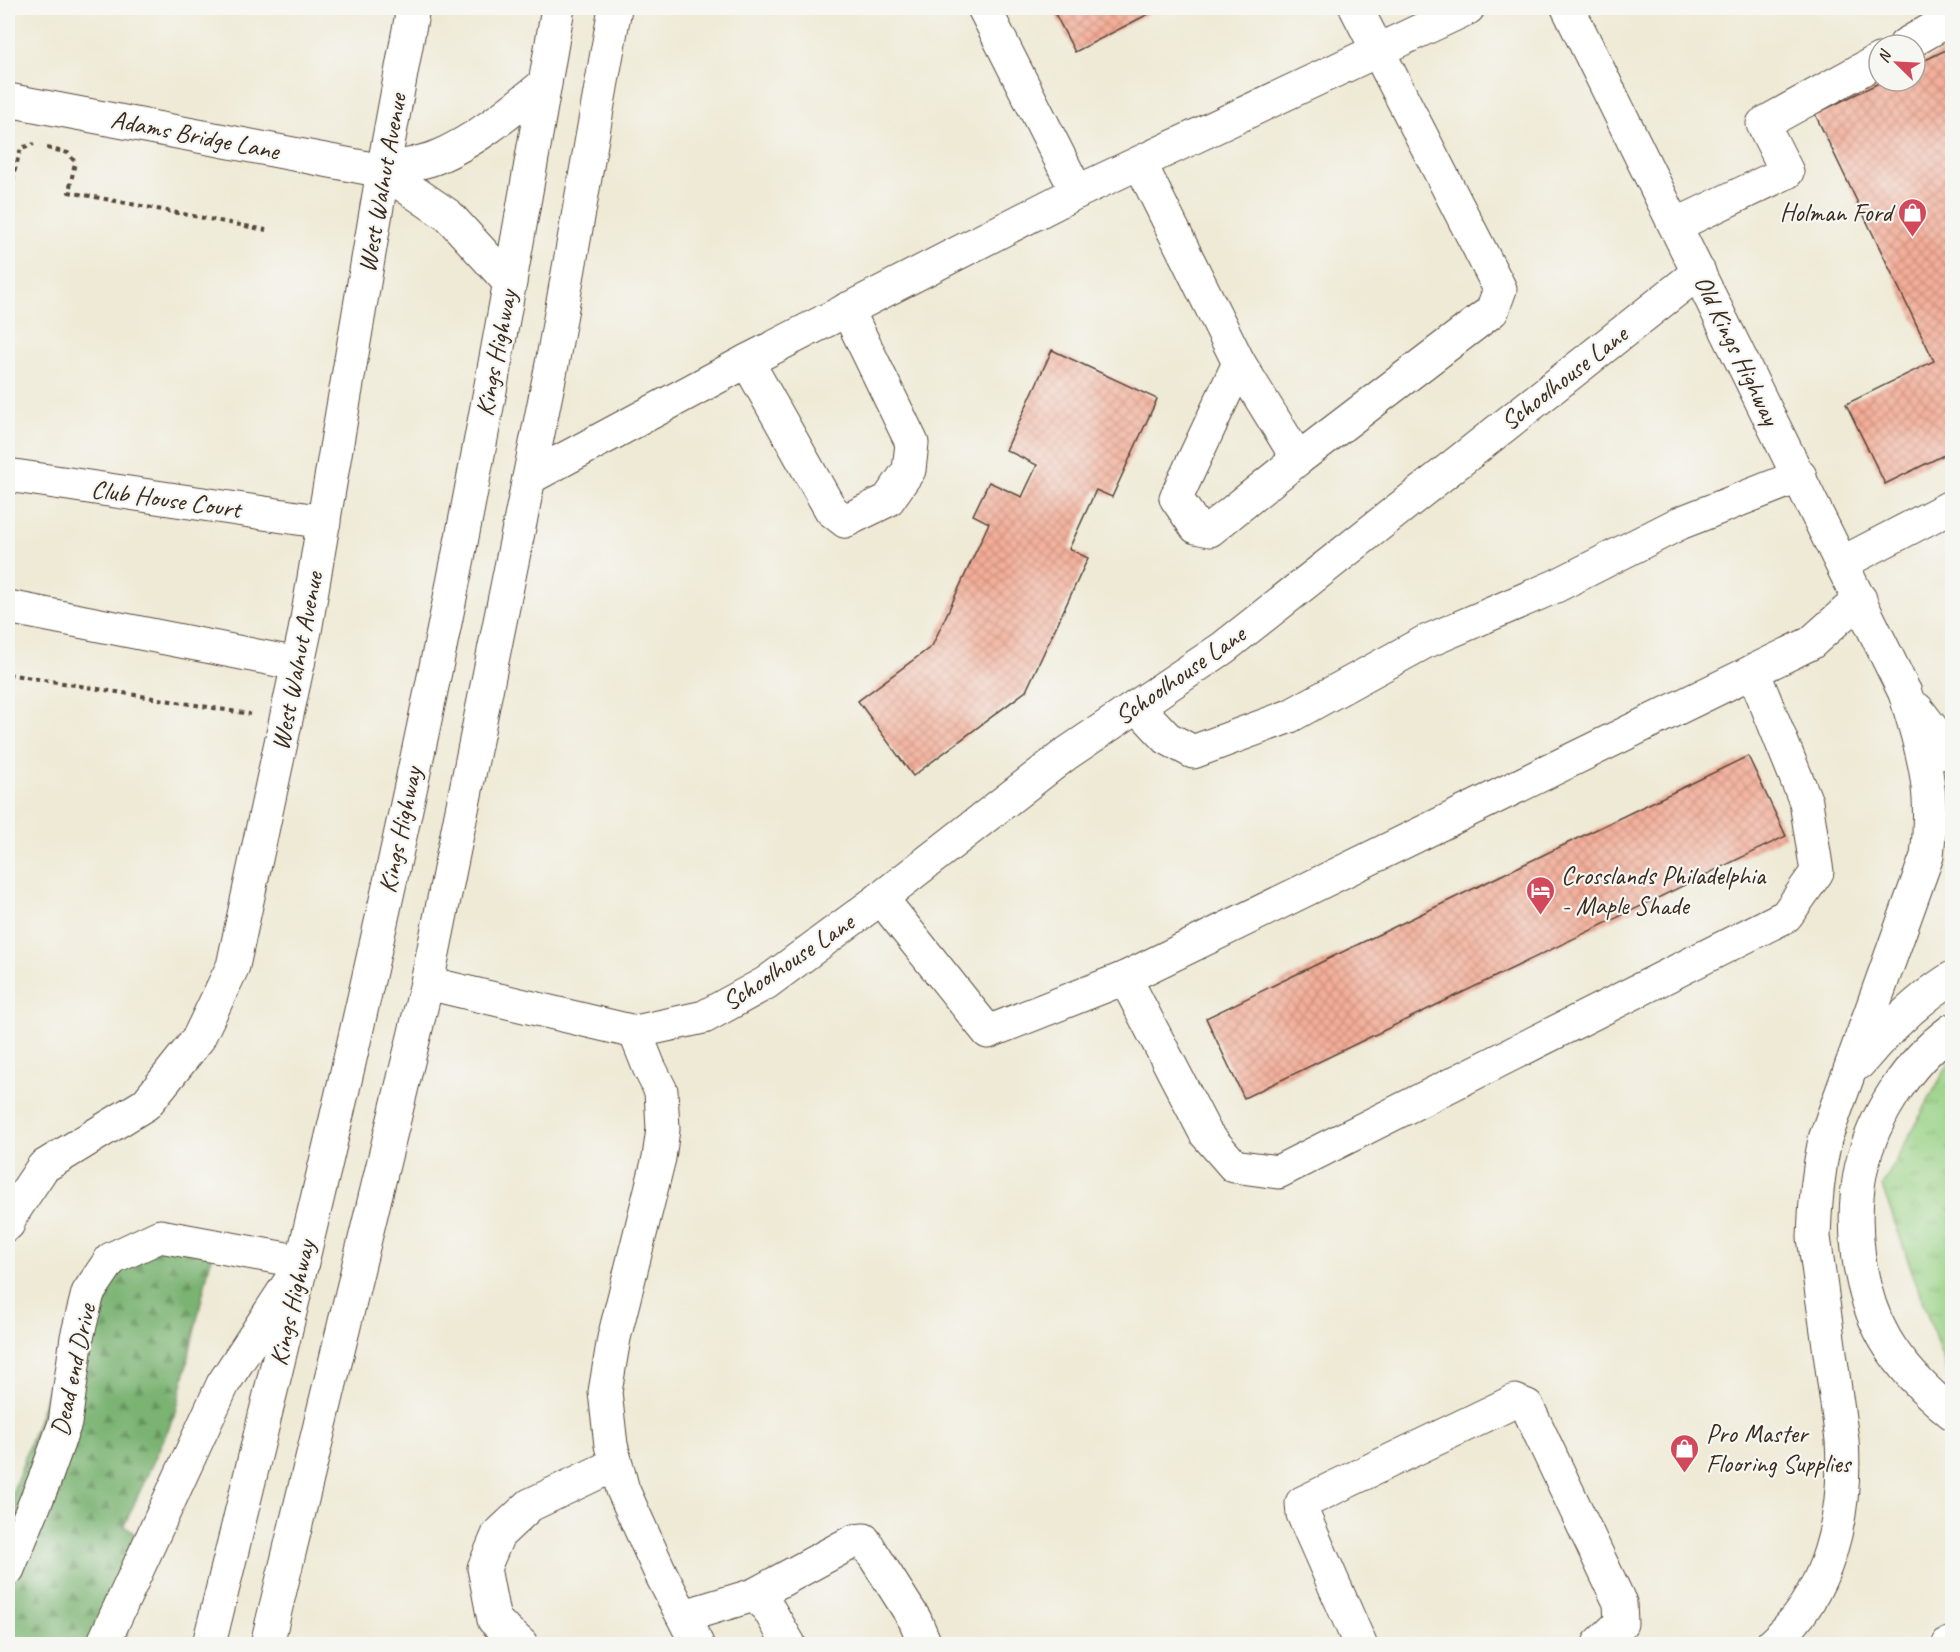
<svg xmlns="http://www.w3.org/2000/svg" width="1960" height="1652" viewBox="0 0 1960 1652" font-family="Caveat,sans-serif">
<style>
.grass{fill:url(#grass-tufts);stroke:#6a7e51;stroke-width:1.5}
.forest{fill:url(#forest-firs);stroke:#5a6e48;stroke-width:1.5}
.building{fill:url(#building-cross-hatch)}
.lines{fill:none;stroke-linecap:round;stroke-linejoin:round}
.minor-casing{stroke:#56473a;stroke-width:35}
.major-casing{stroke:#56473a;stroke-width:35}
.highway-casing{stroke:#56473a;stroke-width:35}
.path{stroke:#56473a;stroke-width:4;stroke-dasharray:4.5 4.5;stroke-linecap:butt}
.minor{stroke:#fff;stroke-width:33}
.major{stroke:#fff;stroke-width:33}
.highway{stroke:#fff;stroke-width:33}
.labels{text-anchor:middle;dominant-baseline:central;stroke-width:4.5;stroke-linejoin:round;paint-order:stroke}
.street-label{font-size:26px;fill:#3b2a1e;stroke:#f6f6f2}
.poi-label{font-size:26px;fill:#3b2a1e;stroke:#f6f6f2;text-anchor:start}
</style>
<defs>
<pattern id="grass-tufts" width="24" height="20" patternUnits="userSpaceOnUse" patternTransform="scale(1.5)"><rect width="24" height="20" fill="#98d184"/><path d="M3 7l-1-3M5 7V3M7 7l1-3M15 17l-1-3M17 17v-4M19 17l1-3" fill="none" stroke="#7daa6b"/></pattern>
<pattern id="forest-firs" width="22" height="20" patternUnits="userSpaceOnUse" patternTransform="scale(1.5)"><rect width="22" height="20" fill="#7ab372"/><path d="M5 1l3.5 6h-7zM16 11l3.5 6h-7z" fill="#65925d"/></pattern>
<pattern id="building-cross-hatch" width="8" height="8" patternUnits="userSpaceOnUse" patternTransform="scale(1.5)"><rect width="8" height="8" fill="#f4ae99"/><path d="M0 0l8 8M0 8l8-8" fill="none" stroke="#c78e7c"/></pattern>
</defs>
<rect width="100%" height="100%" fill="#f6f6f2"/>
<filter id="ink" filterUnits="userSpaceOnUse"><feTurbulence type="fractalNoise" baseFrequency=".0167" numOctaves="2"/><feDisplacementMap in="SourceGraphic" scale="12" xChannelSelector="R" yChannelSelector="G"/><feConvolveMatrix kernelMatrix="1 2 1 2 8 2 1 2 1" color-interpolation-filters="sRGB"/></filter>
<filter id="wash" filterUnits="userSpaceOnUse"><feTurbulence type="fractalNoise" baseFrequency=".008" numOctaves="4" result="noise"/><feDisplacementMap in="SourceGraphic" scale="24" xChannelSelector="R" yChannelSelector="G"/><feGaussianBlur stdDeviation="1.35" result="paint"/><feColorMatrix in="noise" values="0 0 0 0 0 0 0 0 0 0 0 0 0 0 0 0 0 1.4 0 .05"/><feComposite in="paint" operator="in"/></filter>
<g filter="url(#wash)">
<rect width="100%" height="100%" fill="#efead6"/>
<path class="grass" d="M1952,1057V1376L1948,1374L1882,1186Z"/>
<path class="forest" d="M167,1237L213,1249L176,1412L124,1526L147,1542L124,1644H8V1506L85,1284Z"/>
<g id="blocks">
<g class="building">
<path d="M1052,8H1160L1075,52Z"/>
<path d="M1952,47V451L1885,484L1846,404L1934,361L1815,114L1883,81H1915V65Z"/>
<path d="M1052,350L1157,399L1112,497L1096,490L1069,549L1088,558L1026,691L913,776L858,701L932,646L989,523L973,515L989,482L1022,497L1037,465L1006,450Z"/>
<path d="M1748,756L1786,836L1244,1098L1206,1018Z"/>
</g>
</g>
</g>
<g filter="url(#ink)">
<use href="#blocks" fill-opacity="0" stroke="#56473a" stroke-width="1.5"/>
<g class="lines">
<defs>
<g id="minor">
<path d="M984,8L1077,192L1468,8"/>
<path d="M1568,8L1905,693"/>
<path d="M1905,45L1952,18"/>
<path d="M8,100L383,171L449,216L510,283"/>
<path d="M1140,163L1239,363L1176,498L1196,527L1210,530L1298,459L1492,311L1500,289L1356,8"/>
<path d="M383,171C400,166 420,164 437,157C477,140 511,111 545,84"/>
<path d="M1676,225L1787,172L1763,124L1879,60"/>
<path d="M747,361L831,510L845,521L888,500L909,470L912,443L847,309"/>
<path d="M1239,363L1298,459"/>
<path d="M8,475L324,522"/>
<path d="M529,478L747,361L1077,192"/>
<path d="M1842,563L1952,506"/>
<path d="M8,607L298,664"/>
<path d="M1137,706L1167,738L1193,752L1290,716L1423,643L1556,586L1680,523L1800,476"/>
<path d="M881,898L988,1032L1125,978L1811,643L1860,599"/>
<path d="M1125,978L1206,1134L1234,1166L1278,1172L1786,916L1817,872L1806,802L1753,671"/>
<path d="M427,983L635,1032L649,1067L661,1091L663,1129L659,1158L614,1338L605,1392L611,1445L623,1490L661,1574L697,1644"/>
<path d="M635,1032L704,1017L766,983L881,898L1066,754L1223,648L1699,272"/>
<path d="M8,1224L11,1215L43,1167L146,1104L198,1039L233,966L305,631L383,171L413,8"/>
<path d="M8,1569L45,1479L65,1423L77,1337L88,1293L111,1259L160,1236L303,1262"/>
<path d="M754,1595L768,1608L789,1644"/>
<path d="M684,1616L754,1595L854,1541L864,1540L915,1620L925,1644"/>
<path d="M521,1644L494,1620L484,1568L498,1535L530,1505L616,1464"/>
<path d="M1360,1644L1303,1514L1302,1503L1515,1401L1527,1406L1620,1603L1621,1623L1599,1644"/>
</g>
<g id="major">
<path d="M209,1644C294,1299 379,952 449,603C489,405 524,206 558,8"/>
<path d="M267,1644L427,983L552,364L615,8"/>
</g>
<g id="highway">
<path d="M1917,709L1952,755"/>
<path d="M1952,1030C1908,1062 1873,1116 1861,1169C1850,1223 1858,1292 1885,1339C1902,1368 1926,1392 1952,1413"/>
<path d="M1859,1063C1886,1031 1917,1000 1952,978"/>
<path d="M103,1644L223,1384L303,1262"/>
<path d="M1772,1644C1830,1594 1847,1513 1842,1440L1814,1237C1815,1203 1818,1172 1825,1139L1927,856C1935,791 1924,754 1905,693"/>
<path d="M1949,1644L1952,1643"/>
</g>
</defs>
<use href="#minor" class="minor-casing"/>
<use href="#major" class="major-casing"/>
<use href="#highway" class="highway-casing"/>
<g class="path">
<path d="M47,148L68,153L75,162L69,192L266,230"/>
<path d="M8,171L14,173"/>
<path d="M8,216L14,173L21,148L34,144"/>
<path d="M8,674L250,714"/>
</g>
<use href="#minor" class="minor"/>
<use href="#major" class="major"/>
<use href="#highway" class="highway"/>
</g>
</g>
<defs>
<symbol id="shop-pin" viewBox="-11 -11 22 30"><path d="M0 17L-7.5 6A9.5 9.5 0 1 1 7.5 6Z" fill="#d1495b" stroke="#f6f6f2"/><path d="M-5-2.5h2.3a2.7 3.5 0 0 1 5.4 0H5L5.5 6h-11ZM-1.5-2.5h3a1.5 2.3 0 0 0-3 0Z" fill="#fff"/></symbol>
<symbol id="hotel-pin" viewBox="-11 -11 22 30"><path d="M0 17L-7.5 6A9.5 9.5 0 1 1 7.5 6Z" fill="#d1495b" stroke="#f6f6f2"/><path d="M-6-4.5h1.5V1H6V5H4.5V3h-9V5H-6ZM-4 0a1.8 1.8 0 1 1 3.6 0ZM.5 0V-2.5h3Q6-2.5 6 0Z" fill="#fff"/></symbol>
</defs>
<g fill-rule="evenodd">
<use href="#shop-pin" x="1896" y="196" width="33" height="45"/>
<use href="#hotel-pin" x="1524" y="874" width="33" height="45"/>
<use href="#shop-pin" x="1668" y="1432" width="33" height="45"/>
</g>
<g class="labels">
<g class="street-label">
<text transform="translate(195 135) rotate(11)">Adams Bridge Lane</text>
<text transform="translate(382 183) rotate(-80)">West Walnut Avenue</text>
<text transform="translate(1737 350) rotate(64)">Old Kings Highway</text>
<text transform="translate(496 353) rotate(-79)">Kings Highway</text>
<text transform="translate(1564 378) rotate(-38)">Schoolhouse Lane</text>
<text transform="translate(166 499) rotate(8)">Club House Court</text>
<text transform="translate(297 661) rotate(-79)">West Walnut Avenue</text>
<text transform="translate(1180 675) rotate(-35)">Schoolhouse Lane</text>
<text transform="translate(400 830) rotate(-78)">Kings Highway</text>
<text transform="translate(788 962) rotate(-34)">Schoolhouse Lane</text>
<text transform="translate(292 1303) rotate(-77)">Kings Highway</text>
<text transform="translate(73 1370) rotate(-78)">Dead end Drive</text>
</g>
<g class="poi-label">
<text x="1892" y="212" text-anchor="end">Holman Ford</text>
<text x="1561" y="875">Crosslands Philadelphia<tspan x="1561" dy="30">- Maple Shade</tspan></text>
<text x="1706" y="1433">Pro Master<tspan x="1706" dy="30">Flooring Supplies</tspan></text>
</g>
</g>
<rect width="1960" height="1652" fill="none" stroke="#f6f6f2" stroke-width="30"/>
<g transform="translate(1897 63) rotate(294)"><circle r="28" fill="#f6f6f2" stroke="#aba49d" stroke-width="1.5"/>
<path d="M0-4.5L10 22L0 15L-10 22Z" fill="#d1495b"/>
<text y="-9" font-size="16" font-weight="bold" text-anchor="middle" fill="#3b2a1e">N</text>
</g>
</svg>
